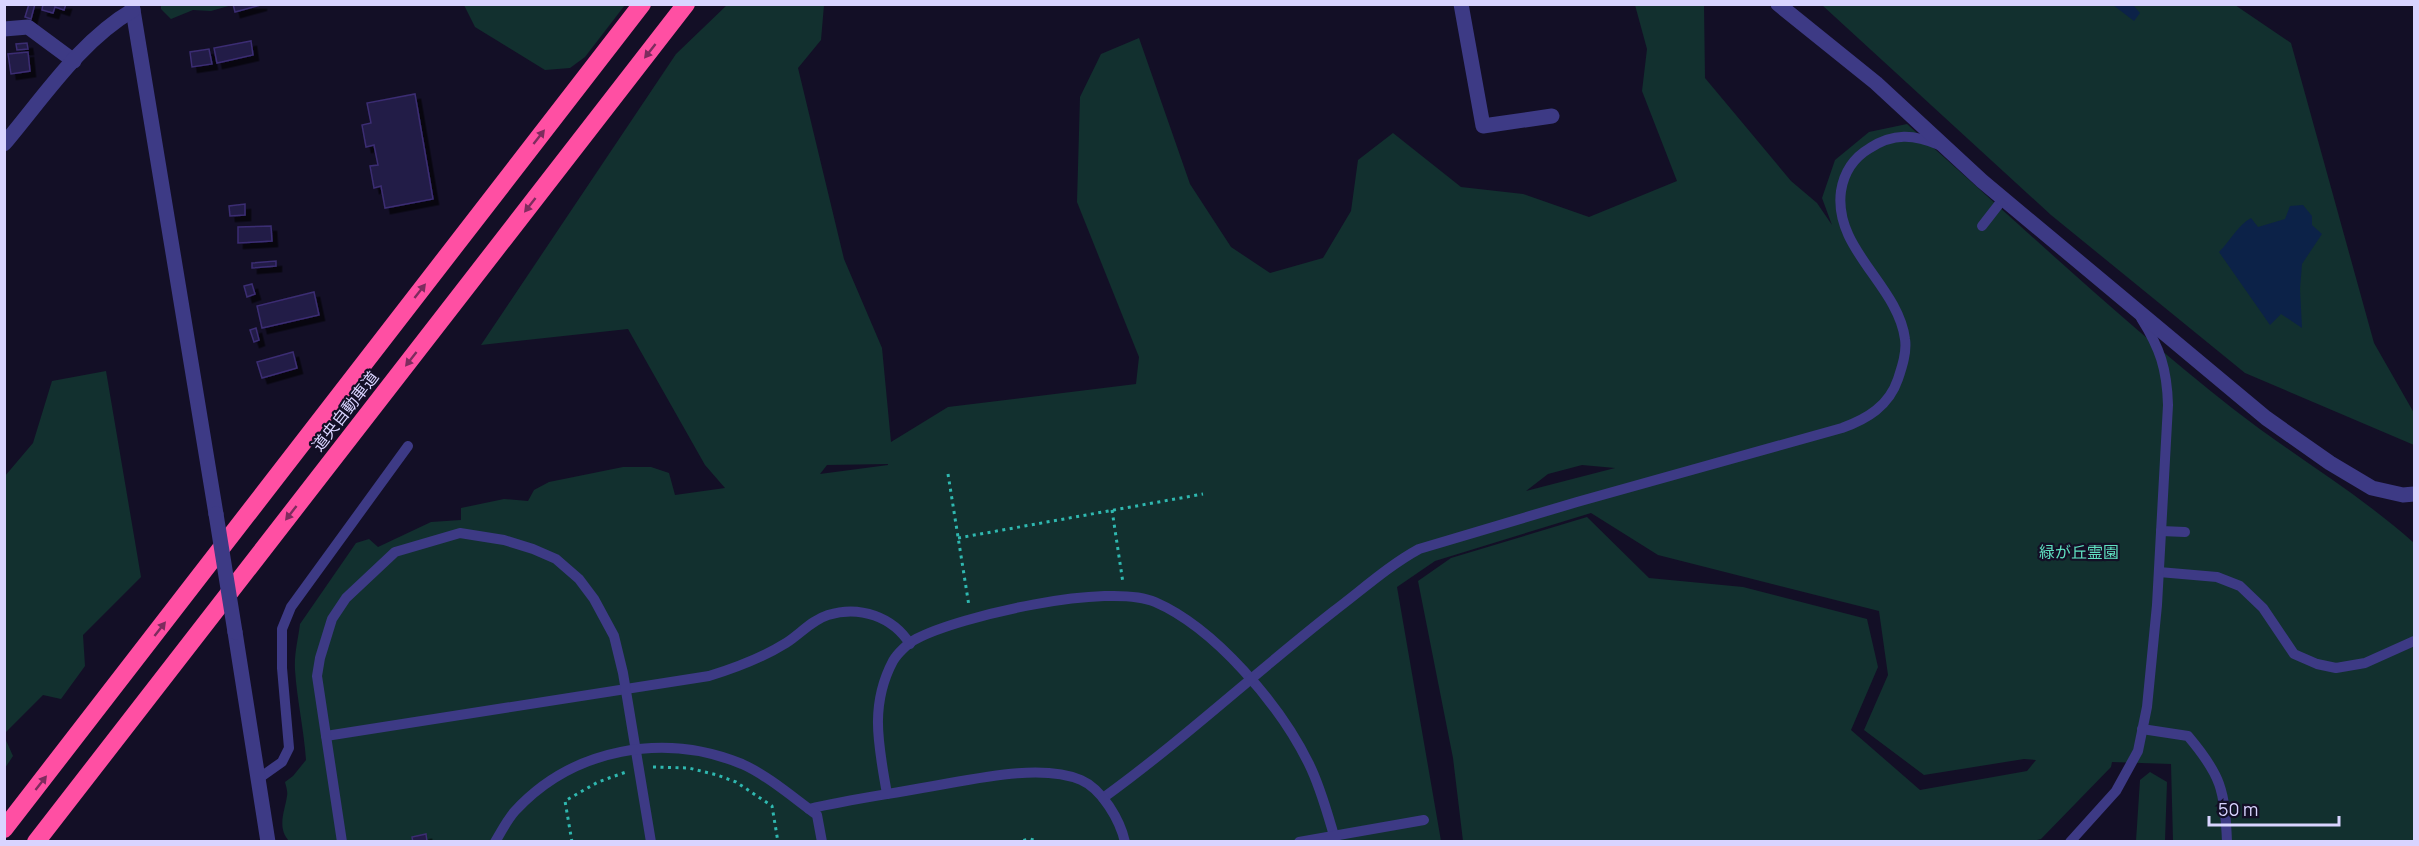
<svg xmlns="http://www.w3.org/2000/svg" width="2419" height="846" viewBox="0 0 2419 846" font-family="Manrope,'Noto Sans JP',sans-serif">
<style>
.green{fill:#12302f;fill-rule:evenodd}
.water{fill:#0c2248}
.building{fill:#241b47;stroke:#3b2d73;stroke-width:1.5;filter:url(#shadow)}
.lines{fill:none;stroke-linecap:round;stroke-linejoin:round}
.path{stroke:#2fb8b0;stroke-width:3;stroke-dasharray:3 4.5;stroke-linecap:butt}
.service{stroke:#3d3a85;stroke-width:10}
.minor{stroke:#3d3a85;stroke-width:15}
.tertiary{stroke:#3d3a85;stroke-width:15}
.motorway{stroke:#ff4fa3;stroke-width:18}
.tertiary-bridge{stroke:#3d3a85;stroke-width:15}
.oneway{fill:#7d2c5e}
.labels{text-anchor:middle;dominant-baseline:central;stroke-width:4.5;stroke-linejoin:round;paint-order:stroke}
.street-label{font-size:16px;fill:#d9d4ff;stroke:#130f26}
.park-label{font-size:16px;fill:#5fe0c0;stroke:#130f26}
</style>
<defs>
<filter id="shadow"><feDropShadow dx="5.5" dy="5.5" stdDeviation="0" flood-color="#0009"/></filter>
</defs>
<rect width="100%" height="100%" fill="#130f26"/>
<g class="green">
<path d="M161,5V4L232,5L211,11L193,10L171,19L161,9Z"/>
<path d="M464,5H625L585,57L570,68L545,70L475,27Z"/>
<path d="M727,5H824L821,40L798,68L844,259L882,348L891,442L948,407L1136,384L1139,357L1077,202L1080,97L1101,54L1139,38L1190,184L1231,247L1270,273L1323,258L1351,211L1358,160L1393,133L1461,187L1523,194L1589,217L1677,181L1642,91L1647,49L1635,5H1704L1705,78L1791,181L1817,203L1832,225L1822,198L1835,160L1869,132L1907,124C2014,219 2119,319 2232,408C2292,455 2357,492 2414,543V841H2173L2171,764L2112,762L2111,767L2041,839L2033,841H1463L1453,758L1418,581L1451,558L1587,517L1649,578L1743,587L1867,619L1878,667L1851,730L1920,790L2027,771L2036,760L2024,759L1924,775L1864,730L1888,675L1879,611L1658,555L1591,513L1435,561L1397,587L1441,841L290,842C276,828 285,811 287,796C288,792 286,786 285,782L293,776L306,760C304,730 297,700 295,670C294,654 298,640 300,624L356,543L369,539L378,547L431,522L461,520V508L504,499L528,501L534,490L549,482L623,467H651L669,473L675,495L725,488L705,465L628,329L481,345L676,54ZM888,464V465L820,474L827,465ZM1582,465L1615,468L1526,491L1548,474Z"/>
<path d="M1822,5H2235L2291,43L2374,343L2414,413V445L2245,373L2051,215Z"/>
<path d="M106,371L141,577L83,635L85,666L61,699L43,695L5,733V476L33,443L52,381Z"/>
<path d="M4,736L13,756L5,768H4Z"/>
<path d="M2150,772L2167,782L2165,841H2136L2140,780Z"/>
</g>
<g class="water">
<path d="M2113,5H2133L2140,13L2134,21Z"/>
<path d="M2303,205L2312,216V225L2322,234L2302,264L2300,289L2302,328L2281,314L2270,325L2219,252C2230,241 2238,225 2251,218L2258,227L2285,219L2290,206Z"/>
</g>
<g class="building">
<path d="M29,4H35L31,19L25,17Z"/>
<path d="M43,4H66L64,10L55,7L53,13L42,10Z"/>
<path d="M233,4H261V5L235,12Z"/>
<path d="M251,41L253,55L217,63L214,48Z"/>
<path d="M27,43L28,49L17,50L16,44Z"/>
<path d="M209,49L212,64L192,67L190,52Z"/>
<path d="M28,52L30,71L11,74L8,54Z"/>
<path d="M415,94L433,199L385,208L381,186L374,188L370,166L378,165L374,145L366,147L362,125L371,123L367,103Z"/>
<path d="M245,204V215L230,216L229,206Z"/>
<path d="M271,226L272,241L238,243V227Z"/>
<path d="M276,261V266L252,268V263Z"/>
<path d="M252,284L255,294L247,297L244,286Z"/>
<path d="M314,292L319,315L262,328L257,306Z"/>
<path d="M256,328L259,340L254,342L250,330Z"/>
<path d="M293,352L297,368L262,378L257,362Z"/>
<path d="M426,834L427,842H413L412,837Z"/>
</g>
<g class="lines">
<g class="path">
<path d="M948,474L969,606"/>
<path d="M1112,510L1123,583"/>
<path d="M958,538L1203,494"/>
<path d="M653,767L689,768L717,775L736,782L772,806L778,842"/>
<path d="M572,842L565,801L598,782L626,772"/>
<path d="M1016,842L1030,839L1040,842"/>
</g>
<g class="service">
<path d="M1982,226L2003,199"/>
<path d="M2161,531L2185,532"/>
<path d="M2159,572L2217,577L2240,586L2263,608L2294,654L2317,664L2336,668L2365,663L2414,641"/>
<path d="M2142,729L2188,736C2221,775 2225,790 2227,842"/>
<path d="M326,736L709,676C735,668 762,658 786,643C800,634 812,620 828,615C860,605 893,617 910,644"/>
<path d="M258,779L282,762L289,748L282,668V629L291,607L408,446"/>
<path d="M887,794C879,747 869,706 893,661C897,654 908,643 916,639C959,616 1109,582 1155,602C1215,628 1280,705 1309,764C1321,788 1328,816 1336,842"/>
<path d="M1103,798C1183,740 1256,672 1334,611C1362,590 1388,566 1419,549L1577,502L1842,428C1867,419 1889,406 1898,379C1902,367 1907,352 1905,339C1898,285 1833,249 1841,191C1844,172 1853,158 1870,148C1893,133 1914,134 1939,145"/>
<path d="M809,809C846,800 884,795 922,788C966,781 1039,762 1081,780C1102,789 1120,820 1125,842"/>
<path d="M342,842L317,676L320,658L332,619L346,598L395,552L460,533L504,540L533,549L556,559L579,579L594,599L614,636L623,673L651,842"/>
<path d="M495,842C501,832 507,820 515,811C573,748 664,732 742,764C767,775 795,799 817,815L822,842"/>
<path d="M1299,842L1424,820"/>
<path d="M2070,842L2116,791L2138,751L2147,707L2157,605L2168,405C2167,369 2160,348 2141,318"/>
</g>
<g class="minor">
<path d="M1461,4L1483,126L1552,116"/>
<path d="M1778,4L1876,83L1982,181L2266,418L2330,463L2372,488L2403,495L2414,494"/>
<path d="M4,29L28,27L74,61"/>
</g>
<g class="tertiary">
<path d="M132,4L216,514"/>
<path d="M4,144C43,98 80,41 133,10"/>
<path d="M235,632L268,842"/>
</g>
<g class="motorway">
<path d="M4,829L642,4"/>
<path d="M36,842L686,4"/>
</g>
<path class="tertiary-bridge" d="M216,514L235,632"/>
</g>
<defs><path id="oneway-solid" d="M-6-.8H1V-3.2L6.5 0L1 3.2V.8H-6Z" transform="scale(1.5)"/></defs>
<g class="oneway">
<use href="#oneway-solid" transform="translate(650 51) rotate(128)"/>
<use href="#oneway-solid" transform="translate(539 137) rotate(-52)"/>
<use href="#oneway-solid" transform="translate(530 205) rotate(128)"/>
<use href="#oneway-solid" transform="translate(420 291) rotate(-52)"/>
<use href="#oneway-solid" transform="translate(411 359) rotate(128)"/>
<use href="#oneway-solid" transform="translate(291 513) rotate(128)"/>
<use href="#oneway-solid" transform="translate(160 629) rotate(-52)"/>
<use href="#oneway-solid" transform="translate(41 783) rotate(-52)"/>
</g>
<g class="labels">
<g class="street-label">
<text transform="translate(345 411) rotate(-52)">道央自動車道</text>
</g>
<g class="park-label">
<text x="2079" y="552">緑が丘霊園</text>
</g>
</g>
<rect width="2419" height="846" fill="none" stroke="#d9d4ff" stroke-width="12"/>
<path d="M2209 816v9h130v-9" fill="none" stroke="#d9d4ff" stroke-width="3"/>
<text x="2218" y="816" font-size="18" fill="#d9d4ff" stroke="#130f26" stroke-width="4.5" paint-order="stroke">50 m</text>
</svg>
